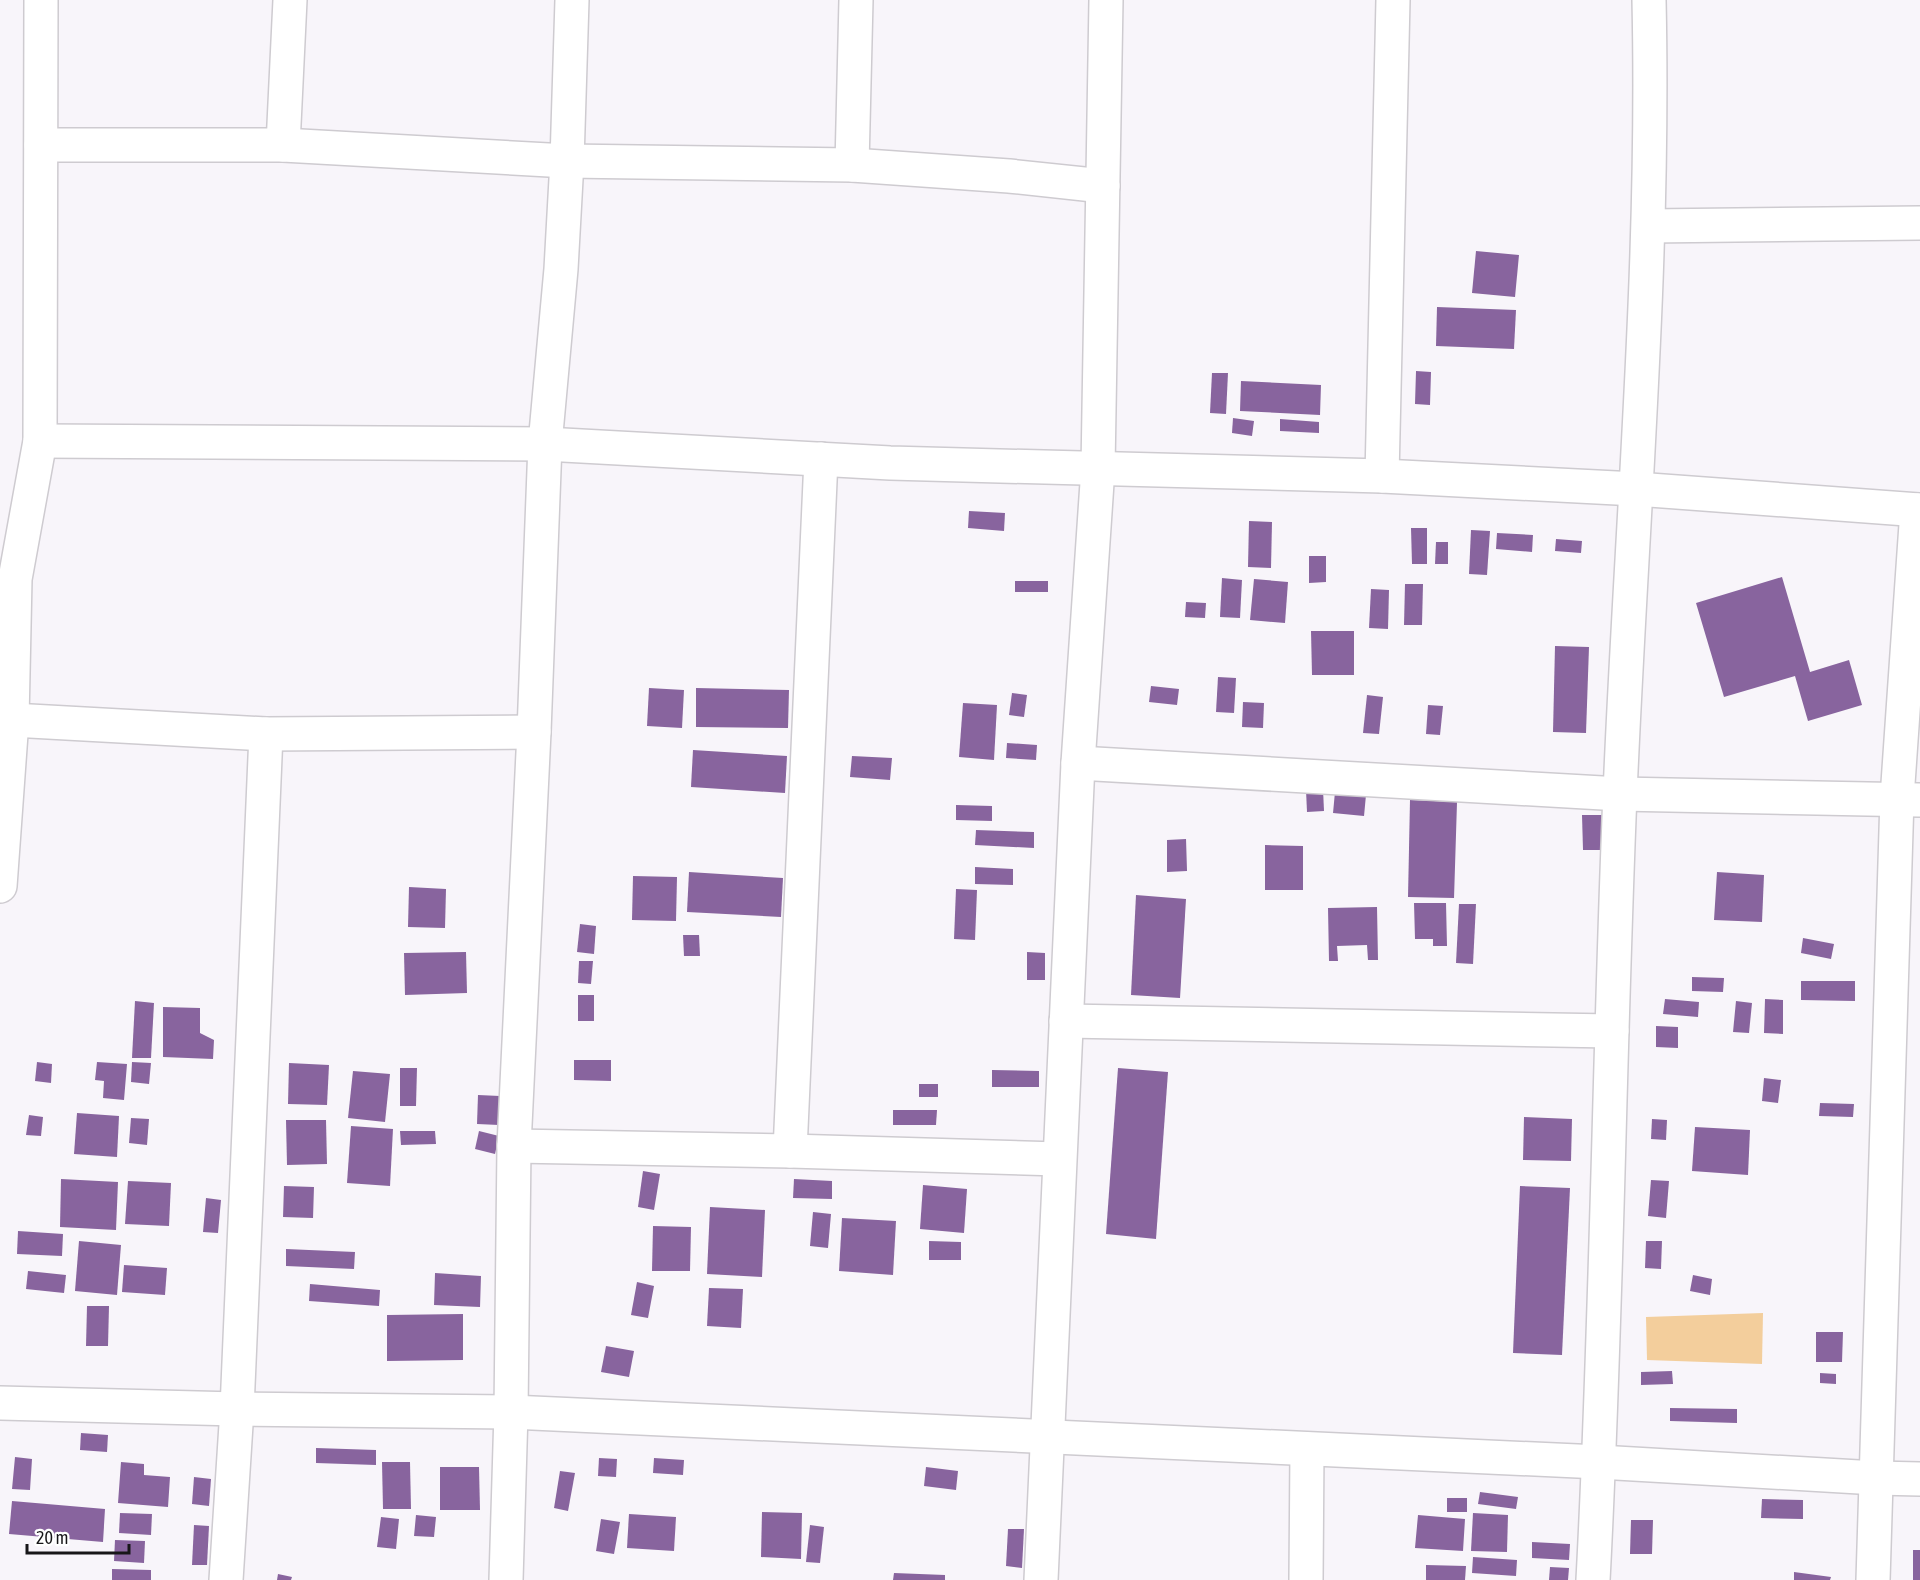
<svg xmlns="http://www.w3.org/2000/svg" width="1920" height="1580" viewBox="0 0 1920 1580" font-family="'Asap Condensed',sans-serif">
<style>
.green{fill:#f3ce9c}
.building{fill:#88649e}
.lines{fill:none;stroke-linecap:round;stroke-linejoin:round}
.minor-casing{stroke:#cecbd0;stroke-width:36}
.minor{stroke:#fff;stroke-width:33}
</style>
<rect width="100%" height="100%" fill="#f8f5fa"/>
<path class="green" d="M1763,1313L1762,1364L1647,1360L1646,1317Z"/>
<g class="building">
<path d="M1476,251L1519,255L1515,297L1472,293Z"/>
<path d="M1437,307L1516,310L1514,349L1436,346Z"/>
<path d="M1416,371L1431,372L1430,405L1415,404Z"/>
<path d="M1212,373H1228L1226,414L1210,413Z"/>
<path d="M1241,381L1321,385L1320,415L1240,411Z"/>
<path d="M1233,418L1254,421L1252,436L1232,433Z"/>
<path d="M1280,419L1319,422V433L1280,431Z"/>
<path d="M969,511L1005,513L1004,531L968,528Z"/>
<path d="M1249,521L1272,522L1271,568L1248,567Z"/>
<path d="M1411,528H1427V564H1412Z"/>
<path d="M1471,530L1490,531L1487,575L1469,574Z"/>
<path d="M1497,533L1533,535L1532,552L1496,549Z"/>
<path d="M1556,539L1582,541L1581,553L1555,551Z"/>
<path d="M1436,542H1448V564H1435Z"/>
<path d="M1309,556H1326V582L1309,583Z"/>
<path d="M1782,577L1810,672L1849,660L1862,705L1808,721L1795,676L1724,697L1696,603Z"/>
<path d="M1222,578L1242,580L1240,618L1220,617Z"/>
<path d="M1254,579L1288,582L1285,623L1250,620Z"/>
<rect x="1015" y="581" width="33" height="11"/>
<path d="M1405,584H1423L1422,625H1404Z"/>
<path d="M1371,589L1389,590L1388,629L1369,628Z"/>
<path d="M1186,602L1206,603L1205,618L1185,617Z"/>
<path d="M1311,631H1354V675H1312Z"/>
<path d="M1555,646L1589,647L1586,733L1553,732Z"/>
<path d="M1218,677L1236,678L1234,713L1216,712Z"/>
<path d="M1151,686L1179,689L1177,705L1149,702Z"/>
<path d="M649,688L684,690L682,728L647,726Z"/>
<path d="M696,688L789,690L788,728L696,727Z"/>
<path d="M1012,693L1027,695L1024,717L1009,715Z"/>
<path d="M1367,695L1383,697L1379,734L1363,733Z"/>
<path d="M1243,702L1264,703L1263,728L1242,727Z"/>
<path d="M963,703L997,705L994,760L959,757Z"/>
<path d="M1428,705L1443,706L1440,735L1426,734Z"/>
<path d="M1007,743L1037,745L1036,760L1006,758Z"/>
<path d="M693,750L787,756L785,793L691,787Z"/>
<path d="M852,756L892,758L890,780L850,777Z"/>
<path d="M1323,789L1324,811L1307,812L1306,790Z"/>
<path d="M1335,792L1366,795L1364,816L1333,813Z"/>
<path d="M1410,800L1457,802L1454,898L1408,897Z"/>
<path d="M956,805L992,806V821L956,820Z"/>
<path d="M1582,815H1603V850H1583Z"/>
<path d="M976,830L1034,832V848L975,845Z"/>
<path d="M1186,839L1187,871L1167,872V840Z"/>
<path d="M1265,845L1303,846V890H1265Z"/>
<path d="M975,867L1013,869V885L975,884Z"/>
<path d="M689,872L783,878L781,917L687,912Z"/>
<path d="M1717,872L1764,875L1762,922L1714,920Z"/>
<path d="M633,876L677,877L676,921L632,920Z"/>
<path d="M409,887L446,889L445,928L408,927Z"/>
<path d="M956,889L977,890L975,940L954,939Z"/>
<path d="M1136,895L1186,899L1180,998L1131,995Z"/>
<path d="M1414,903H1446L1447,946H1433V939H1415Z"/>
<path d="M1459,904H1476L1473,964L1456,963Z"/>
<path d="M1377,907L1378,960H1368L1367,945L1337,946L1338,961H1329L1328,908Z"/>
<path d="M580,924L596,926L594,954L577,952Z"/>
<path d="M683,935H699L700,956H684Z"/>
<path d="M1803,938L1834,944L1831,959L1801,953Z"/>
<path d="M466,952L467,993L405,995L404,953Z"/>
<path d="M1027,952L1045,953V980H1027Z"/>
<path d="M579,961H593L591,984L578,983Z"/>
<path d="M1692,977L1724,978L1723,992L1692,991Z"/>
<path d="M1801,981H1855V1001L1801,1000Z"/>
<rect x="578" y="995" width="16" height="26"/>
<path d="M1665,999L1699,1002L1698,1017L1663,1014Z"/>
<path d="M1765,999L1783,1000V1034L1764,1033Z"/>
<path d="M135,1001L154,1003L151,1058H132Z"/>
<path d="M1736,1001L1752,1003L1749,1033L1733,1032Z"/>
<path d="M163,1007L200,1008V1033L214,1040L213,1059L163,1057Z"/>
<path d="M1656,1026L1678,1027V1048L1656,1047Z"/>
<path d="M574,1060H611V1081L574,1080Z"/>
<path d="M37,1062L52,1064L51,1083L35,1081Z"/>
<path d="M97,1062L127,1064L124,1100L103,1098L104,1081L95,1080Z"/>
<path d="M132,1062L151,1063L149,1084L131,1082Z"/>
<path d="M289,1063L329,1065L327,1105L288,1104Z"/>
<path d="M400,1068H417L416,1106H400Z"/>
<path d="M1118,1068L1168,1072L1156,1239L1106,1234Z"/>
<path d="M992,1070L1039,1071V1087H992Z"/>
<path d="M353,1071L390,1074L385,1122L348,1118Z"/>
<path d="M1764,1078L1781,1080L1778,1103L1762,1101Z"/>
<rect x="919" y="1084" width="19" height="13"/>
<path d="M478,1095L500,1096L499,1125L477,1124Z"/>
<path d="M1820,1103L1854,1104L1853,1117L1819,1116Z"/>
<path d="M893,1110H937L936,1125H893Z"/>
<path d="M77,1113L119,1116L117,1157L74,1154Z"/>
<path d="M29,1115L43,1117L41,1136L26,1135Z"/>
<path d="M1524,1117L1572,1119L1571,1161L1523,1160Z"/>
<path d="M131,1118L149,1119L147,1145L129,1143Z"/>
<path d="M1652,1119L1667,1120L1666,1140L1651,1139Z"/>
<path d="M286,1120H326L327,1164L287,1165Z"/>
<path d="M351,1126L393,1129L390,1186L347,1183Z"/>
<path d="M1695,1127L1750,1130L1748,1175L1692,1171Z"/>
<path d="M400,1131H435L436,1144L401,1145Z"/>
<path d="M479,1131L499,1136L495,1154L475,1149Z"/>
<path d="M643,1171L660,1174L654,1210L638,1207Z"/>
<path d="M61,1179L118,1182L116,1230L60,1227Z"/>
<path d="M794,1179L832,1181V1199L793,1198Z"/>
<path d="M1651,1180L1669,1181L1666,1218L1648,1216Z"/>
<path d="M128,1181L171,1183L169,1226L125,1224Z"/>
<path d="M923,1185L967,1189L964,1233L920,1229Z"/>
<path d="M284,1186L314,1187L313,1218L283,1217Z"/>
<path d="M1520,1186L1570,1188L1562,1355L1513,1353Z"/>
<path d="M206,1198L221,1200L218,1233L203,1232Z"/>
<path d="M710,1207L765,1210L762,1277L707,1274Z"/>
<path d="M813,1212L831,1214L828,1248L810,1246Z"/>
<path d="M842,1218L896,1221L893,1275L839,1271Z"/>
<path d="M653,1226L691,1227L690,1271H652Z"/>
<path d="M18,1231L63,1234L62,1256L17,1254Z"/>
<path d="M79,1241L121,1245L117,1295L75,1291Z"/>
<path d="M929,1241L961,1242V1260H929Z"/>
<path d="M1646,1241H1662L1661,1269L1645,1268Z"/>
<path d="M286,1249L355,1252L354,1269L286,1266Z"/>
<path d="M124,1265L167,1268L165,1295L122,1292Z"/>
<path d="M28,1271L66,1275L64,1293L26,1289Z"/>
<path d="M435,1273L481,1276L480,1307L434,1305Z"/>
<path d="M1693,1275L1712,1279L1710,1295L1690,1291Z"/>
<path d="M637,1282L654,1286L648,1318L631,1315Z"/>
<path d="M310,1284L380,1290L379,1306L309,1301Z"/>
<path d="M709,1288L743,1289L741,1328L707,1326Z"/>
<path d="M87,1306H109L108,1346H86Z"/>
<path d="M463,1314V1360L387,1361V1315Z"/>
<path d="M1816,1332H1843L1842,1362H1816Z"/>
<path d="M606,1346L634,1351L629,1377L601,1372Z"/>
<path d="M1672,1371L1673,1384L1641,1385V1372Z"/>
<path d="M1820,1373L1836,1374V1384L1820,1383Z"/>
<path d="M1670,1408L1737,1409V1423L1670,1421Z"/>
<path d="M81,1433L108,1435L107,1452L80,1450Z"/>
<path d="M316,1448L376,1450V1465L316,1463Z"/>
<path d="M15,1457L32,1459L30,1490L12,1489Z"/>
<path d="M599,1458L617,1459L616,1477L598,1476Z"/>
<path d="M654,1458L684,1460L683,1475L653,1473Z"/>
<path d="M121,1462L144,1464V1475L170,1477L168,1507L118,1503Z"/>
<path d="M382,1462H410L411,1509H383Z"/>
<path d="M440,1467H479L480,1510H440Z"/>
<path d="M926,1467L958,1471L956,1490L924,1486Z"/>
<path d="M560,1471L575,1473L568,1511L554,1508Z"/>
<path d="M194,1477L211,1479L209,1506L192,1504Z"/>
<path d="M1480,1492L1518,1497L1516,1509L1478,1504Z"/>
<rect x="1447" y="1498" width="20" height="14"/>
<path d="M1762,1499L1803,1500V1519L1761,1518Z"/>
<path d="M12,1501L105,1509L103,1542L9,1534Z"/>
<path d="M762,1512L802,1513L801,1559L761,1557Z"/>
<path d="M120,1513L152,1514L151,1535L119,1533Z"/>
<path d="M1473,1513L1508,1515L1507,1552L1471,1551Z"/>
<path d="M629,1514L676,1517L674,1551L627,1548Z"/>
<path d="M416,1515L436,1517L434,1537L414,1536Z"/>
<path d="M1418,1515L1465,1519L1463,1551L1415,1548Z"/>
<path d="M381,1517L399,1519L396,1549L377,1547Z"/>
<path d="M601,1519L620,1522L614,1554L596,1551Z"/>
<path d="M1631,1520H1653L1652,1554H1630Z"/>
<path d="M194,1525L209,1526L207,1565H192Z"/>
<path d="M810,1525L824,1527L820,1563L806,1562Z"/>
<path d="M1008,1529H1024L1022,1568L1006,1566Z"/>
<path d="M115,1540L145,1541L144,1563L114,1561Z"/>
<path d="M1532,1542L1570,1544L1569,1560L1532,1558Z"/>
<rect x="1913" y="1550" width="7" height="30"/>
<path d="M1473,1557L1517,1560L1516,1576L1472,1573Z"/>
<path d="M1426,1565L1466,1566L1465,1580H1426Z"/>
<path d="M1550,1567L1569,1568L1568,1580H1549Z"/>
<path d="M112,1569L151,1570V1580H112Z"/>
<path d="M1794,1572L1831,1577L1830,1580H1794Z"/>
<path d="M894,1573L945,1575V1580H893Z"/>
<path d="M278,1574L292,1577L291,1580H277Z"/>
</g>
<g class="lines">
<defs>
<g id="minor">
<path d="M41,145H283L567,161L852,165L1009,176L1103,186"/>
<path d="M283,145L290,0"/>
<path d="M852,165L856,0"/>
<path d="M1649,226L1920,223"/>
<path d="M40,441L545,444L890,463L1382,476L1636,489L1920,510"/>
<path d="M1382,476L1393,0"/>
<path d="M12,720L266,734L534,732"/>
<path d="M1078,763L1620,794L1919,800"/>
<path d="M0,886L12,720L15,579L40,441L41,0"/>
<path d="M1066,1021L1612,1031"/>
<path d="M514,1146L790,1151L1059,1159"/>
<path d="M790,1151L821,459"/>
<path d="M0,1403L237,1409L511,1412L1599,1462L1876,1478L1920,1479"/>
<path d="M226,1580L237,1409L266,734"/>
<path d="M506,1580L511,1412L514,1146L534,732L545,444L561,269L567,161L572,0"/>
<path d="M1041,1580L1078,763L1098,468L1106,0"/>
<path d="M1306,1580L1307,1449"/>
<path d="M1593,1580C1607,1318 1609,1056 1620,794C1631,529 1655,265 1649,0"/>
<path d="M1873,1580L1897,798L1917,510"/>
</g>
</defs>
<use href="#minor" class="minor-casing"/>
<use href="#minor" class="minor"/>
</g>
<path d="M27 1544v9h102v-9" fill="none" stroke="#171618" stroke-width="3"/>
<text x="36" y="1544" font-size="18" fill="#171618" stroke="#ffffff" stroke-width="4.5" paint-order="stroke">20 m</text>
</svg>
